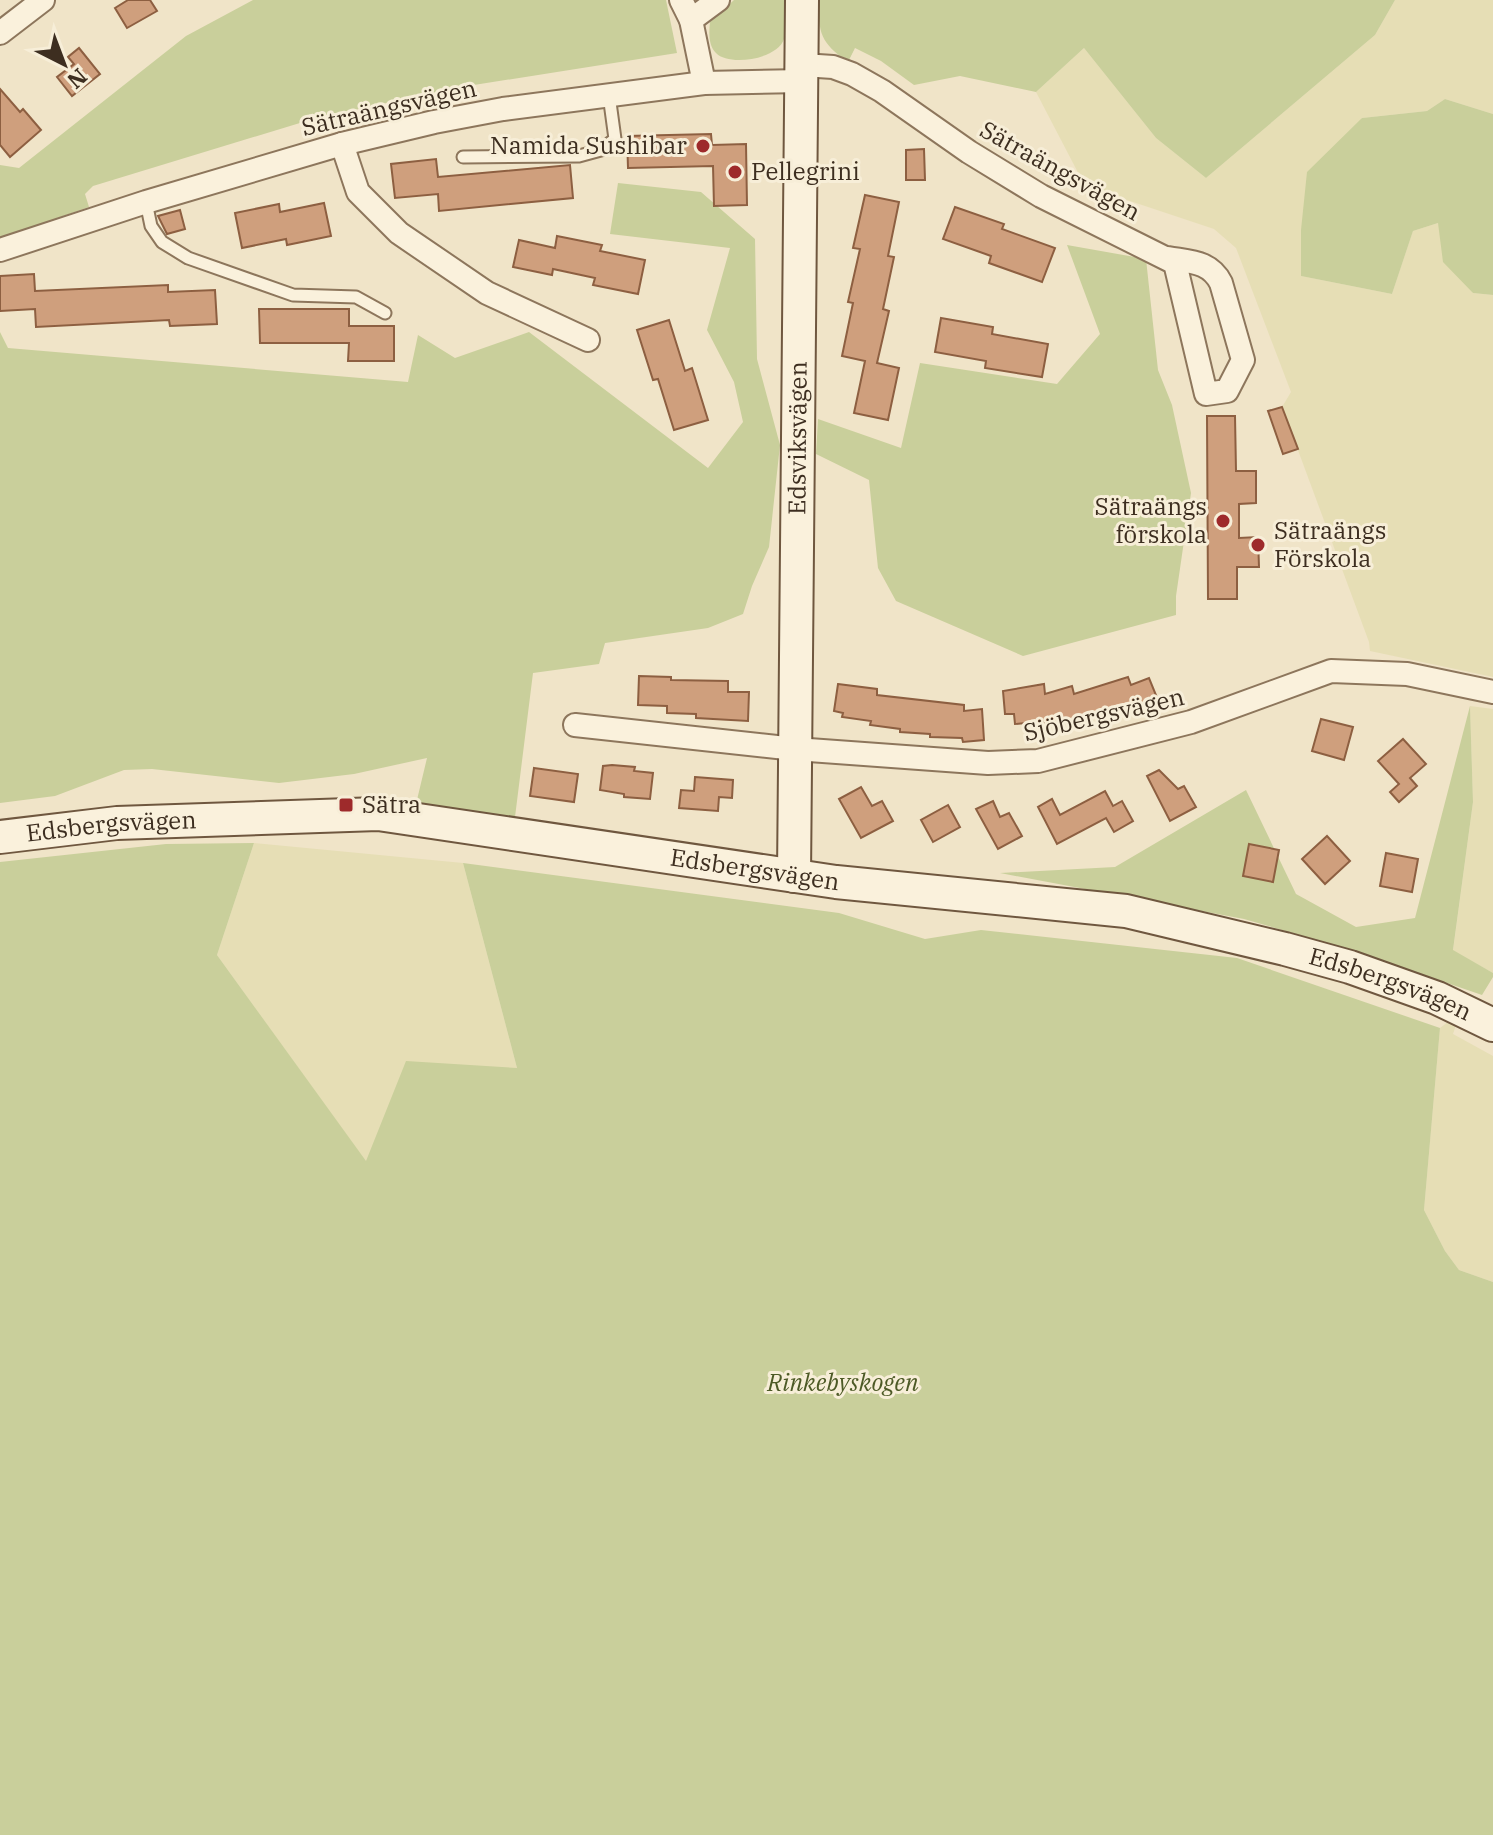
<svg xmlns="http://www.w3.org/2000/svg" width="1493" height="1835" font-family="'IBM Plex Serif',serif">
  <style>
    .farmland { fill: #e6deb5 }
    .green { fill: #c9cf9b }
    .building { fill: #cf9f7d; stroke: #8d5f41; stroke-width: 2 }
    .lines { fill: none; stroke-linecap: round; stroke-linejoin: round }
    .lane-casing { stroke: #8d765c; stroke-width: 15 }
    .street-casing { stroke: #8d765c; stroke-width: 26 }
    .secondary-casing { stroke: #6f573f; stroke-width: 36 }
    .lane { stroke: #faf1dc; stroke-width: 11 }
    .street { stroke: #faf1dc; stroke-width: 22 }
    .secondary { stroke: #faf1dc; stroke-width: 32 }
    .poi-dot { fill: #9e2a2b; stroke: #f7eed8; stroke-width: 3 }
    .labels { text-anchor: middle; stroke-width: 6; stroke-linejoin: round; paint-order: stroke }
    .street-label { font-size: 24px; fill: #3d2e20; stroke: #f7eed8 }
    .poi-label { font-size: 24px; fill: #3d2e20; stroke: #f7eed8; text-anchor: start }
    .park-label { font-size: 24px; font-style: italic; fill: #4d5a26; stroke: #f7eed8 }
  </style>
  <rect width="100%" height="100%" fill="#f0e4c8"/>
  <g class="farmland">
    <path d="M1395 0H1493V114L1445 99 1427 111 1362 118 1301 230V276L1392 294 1413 231 1438 223 1473 293 1493 295V677L1370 651 1369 642 1282 407 1291 392 1236 248 1214 229 1085 186 1036 92 1084 48 1156 138 1206 178 1375 35Z"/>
    <path d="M1470 706 1493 709V973L1453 951 1473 802Z"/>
    <path d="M254 843 463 863 517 1068 366 1162 217 955Z"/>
    <path d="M1448 1022 1456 1025 1453 1034 1493 1056V1282L1459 1270 1445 1251 1424 1210 1440 1028Z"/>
  </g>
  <g class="green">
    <path d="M253 0H666L677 53 455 88 313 119 93 186 85 194 89 207 0 238V165L19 168 186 36Z"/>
    <path d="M734 0H784C784 12 787 28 784 39 778 59 729 67 716 53 708 45 709 32 710 22Z"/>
    <path d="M818 0H1395L1375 35 1206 178 1156 138 1084 48 1036 92 960 76 914 85 881 61 855 48 848 62C820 42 819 34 818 0Z"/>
    <path d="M1445 99 1493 114V295L1473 293 1443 262 1438 223 1413 231 1392 294 1301 276V230L1307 172 1362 118 1427 111Z"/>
    <path d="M618 183 701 192 755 239 757 359 780 445 769 547 752 586 743 614 708 628 605 643 599 664 533 673 515 817 416 804 427 758 354 774 279 783 152 769 124 770 55 796 0 803V332L8 348 408 382 418 335 455 358 529 332 708 468 743 422 734 382 707 330 730 248 610 234Z"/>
    <path d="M1067 245 1146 259 1158 370 1172 405 1191 493 1176 596V615L1023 656 896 601 878 568 869 480 816 454 818 419 901 448 920 363 1057 384 1100 334Z"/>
    <path d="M1470 706 1473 802 1453 950 1493 973V977L1482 995 1348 949 1244 919 1000 873 1115 867 1246 790 1296 894 1356 927 1415 918Z"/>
    <path d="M254 843 217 955 366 1161 406 1061 517 1068 463 863 839 913 925 939 981 930 1237 958 1440 1028 1424 1210 1445 1251 1459 1270 1493 1282V1835H0V862L166 844Z"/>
  </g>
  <g class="building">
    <path d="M128 0H150L157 11 127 28 115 8Z"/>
    <path d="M79 48 100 74 72 96 57 77 74 64 68 57Z"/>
    <path d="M0 89 20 112 23 109 41 130 10 157 0 145Z"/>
    <path d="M711 134 712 145 746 144 747 205 714 206 713 166 628 168 627 136Z"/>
    <path d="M924 149 925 180H906V150Z"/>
    <path d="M436 159 438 177 570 165 573 198 439 211 438 194 395 198 391 164Z"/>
    <path d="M865 195 899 202 888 256 894 257 883 309 889 311 877 363 899 368 888 420 854 413 865 361 842 356 853 303 848 302 860 249 853 248Z"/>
    <path d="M324 203 331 236 287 245 286 239 242 248 235 213 279 204 280 212Z"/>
    <path d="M955 207 1004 224 1002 229 1055 248 1042 282 989 263 991 256 943 239Z"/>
    <path d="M180 210 185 229 167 234 158 216Z"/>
    <path d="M557 236 602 245 600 251 645 260 638 294 593 285 595 278 553 269 552 275 513 267 519 240 555 248Z"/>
    <path d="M34 274 35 291 168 285V292L215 290 217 324 170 326 169 320 36 327 35 309 0 311V276Z"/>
    <path d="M259 309H349V326H394V361H348L349 343H260Z"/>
    <path d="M941 318 993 327 992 334 1048 344 1042 377 985 368 986 361 935 352Z"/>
    <path d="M669 320 685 371 692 368 708 420 674 430 658 379 653 380 637 330Z"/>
    <path d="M1282 407 1298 449 1283 454 1268 411Z"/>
    <path d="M1207 416H1235L1236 471H1256V503L1239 504V538L1258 537 1259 567H1237V599H1208Z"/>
    <path d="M639 676 671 677V680L728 681V692H749L748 721 696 718V714L667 713V706L638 705Z"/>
    <path d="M1128 677 1131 685 1149 678 1160 705 1139 714 1137 709 1108 720 1106 714 1077 723 1076 719 1046 725 1045 721 1015 724 1014 714H1005L1003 691 1044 684 1045 694 1072 686 1074 694Z"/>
    <path d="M838 684 877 689V695L964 705V711L982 709 984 740 963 742 962 738 930 737V734L900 732V729L870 725 871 721 842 717 843 713 834 711Z"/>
    <path d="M1321 719 1353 727 1344 760 1312 751Z"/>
    <path d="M1403 739 1426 764 1410 778 1417 786 1399 802 1390 792 1399 784 1378 761Z"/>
    <path d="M612 765 635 767 634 771 653 773 650 799 624 797V794L600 790 603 766Z"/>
    <path d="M534 768 578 774 574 802 530 796Z"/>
    <path d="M1159 770 1178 789 1184 786 1196 807 1170 821 1147 776Z"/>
    <path d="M695 777 733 780 732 798 719 797 718 811 679 808 681 790 694 791Z"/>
    <path d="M861 787 872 806 882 801 893 821 861 838 839 799Z"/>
    <path d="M1105 791 1113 806 1122 801 1133 821 1114 832 1106 818 1057 844 1038 807 1052 799 1060 815Z"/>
    <path d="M993 801 1000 817 1009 813 1022 836 998 849 976 809Z"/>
    <path d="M948 805 960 827 933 842 921 820Z"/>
    <path d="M1327 836 1350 861 1325 884 1302 859Z"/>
    <path d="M1249 844 1279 850 1273 882 1243 876Z"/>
    <path d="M1386 853 1418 859 1412 892 1380 886Z"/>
  </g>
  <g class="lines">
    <g class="lane-casing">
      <g id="lane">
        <path d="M463 157 579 156 601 150 615 139 609 95"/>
        <path d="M146 202 151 226 162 242 188 258 293 295 356 297 385 313"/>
      </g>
    </g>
    <g class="street-casing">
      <g id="street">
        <path d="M681 0 691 20 704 83"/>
        <path d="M691 20 718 0"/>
        <path d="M0 33 43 0"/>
        <path d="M803 65 833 67 852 74 882 91 969 152 1041 196 1175 263 1206 394 1227 391 1243 360 1221 283C1210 261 1190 262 1168 258"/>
        <path d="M342 144 358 192 399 233 487 293 588 340"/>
        <path d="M0 250 146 202 342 144 434 122 503 109 704 83 803 81"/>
        <path d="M575 725 795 749 988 763 1038 761 1191 722 1331 671 1407 674 1493 692"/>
      </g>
    </g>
    <g class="secondary-casing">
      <g id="secondary">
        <path id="s1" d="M0 837 117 823 378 814 836 882 1126 911 1285 949 1350 967 1437 998 1493 1025"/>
        <path id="s2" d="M794 876 802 0"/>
      </g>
    </g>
    <use href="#lane" class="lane"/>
    <use href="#street" class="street"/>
    <use href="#secondary" class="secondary"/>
  </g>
  <g class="poi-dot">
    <circle cx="703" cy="146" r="8"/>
    <circle cx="735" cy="172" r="8"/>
    <circle cx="1223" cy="521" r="8"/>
    <circle cx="1258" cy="545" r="8"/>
    <rect x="338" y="797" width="16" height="16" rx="4"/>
  </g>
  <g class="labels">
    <g class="street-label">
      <text transform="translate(389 108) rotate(-13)" y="8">Sätraängsvägen</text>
      <text transform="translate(1060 171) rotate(29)" y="8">Sätraängsvägen</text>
      <text dy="8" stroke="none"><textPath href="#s2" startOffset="438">Edsviksvägen</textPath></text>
      <text transform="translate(1104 715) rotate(-13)" y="8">Sjöbergsvägen</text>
      <text dy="8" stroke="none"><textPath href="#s1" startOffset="112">Edsbergsvägen</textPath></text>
      <text dy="8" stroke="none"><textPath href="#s1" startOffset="760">Edsbergsvägen</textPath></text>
      <text dy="8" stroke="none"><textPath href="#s1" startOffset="1408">Edsbergsvägen</textPath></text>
    </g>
    <g class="poi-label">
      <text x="687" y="154" text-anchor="end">Namida Sushibar</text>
      <text x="751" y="180">Pellegrini</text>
      <text x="1207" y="515" text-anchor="end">Sätraängs<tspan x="1207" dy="28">förskola</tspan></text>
      <text x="1274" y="539">Sätraängs<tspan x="1274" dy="28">Förskola</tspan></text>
      <text x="362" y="813">Sätra</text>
    </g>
    <g class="park-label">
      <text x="843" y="1391">Rinkebyskogen</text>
    </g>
  </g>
  <g transform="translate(64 64) rotate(138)" stroke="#f7eed8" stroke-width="6" paint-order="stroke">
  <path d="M0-6L14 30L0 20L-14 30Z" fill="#3d2e20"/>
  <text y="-12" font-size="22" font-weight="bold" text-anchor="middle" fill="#3d2e20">N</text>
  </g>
</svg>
